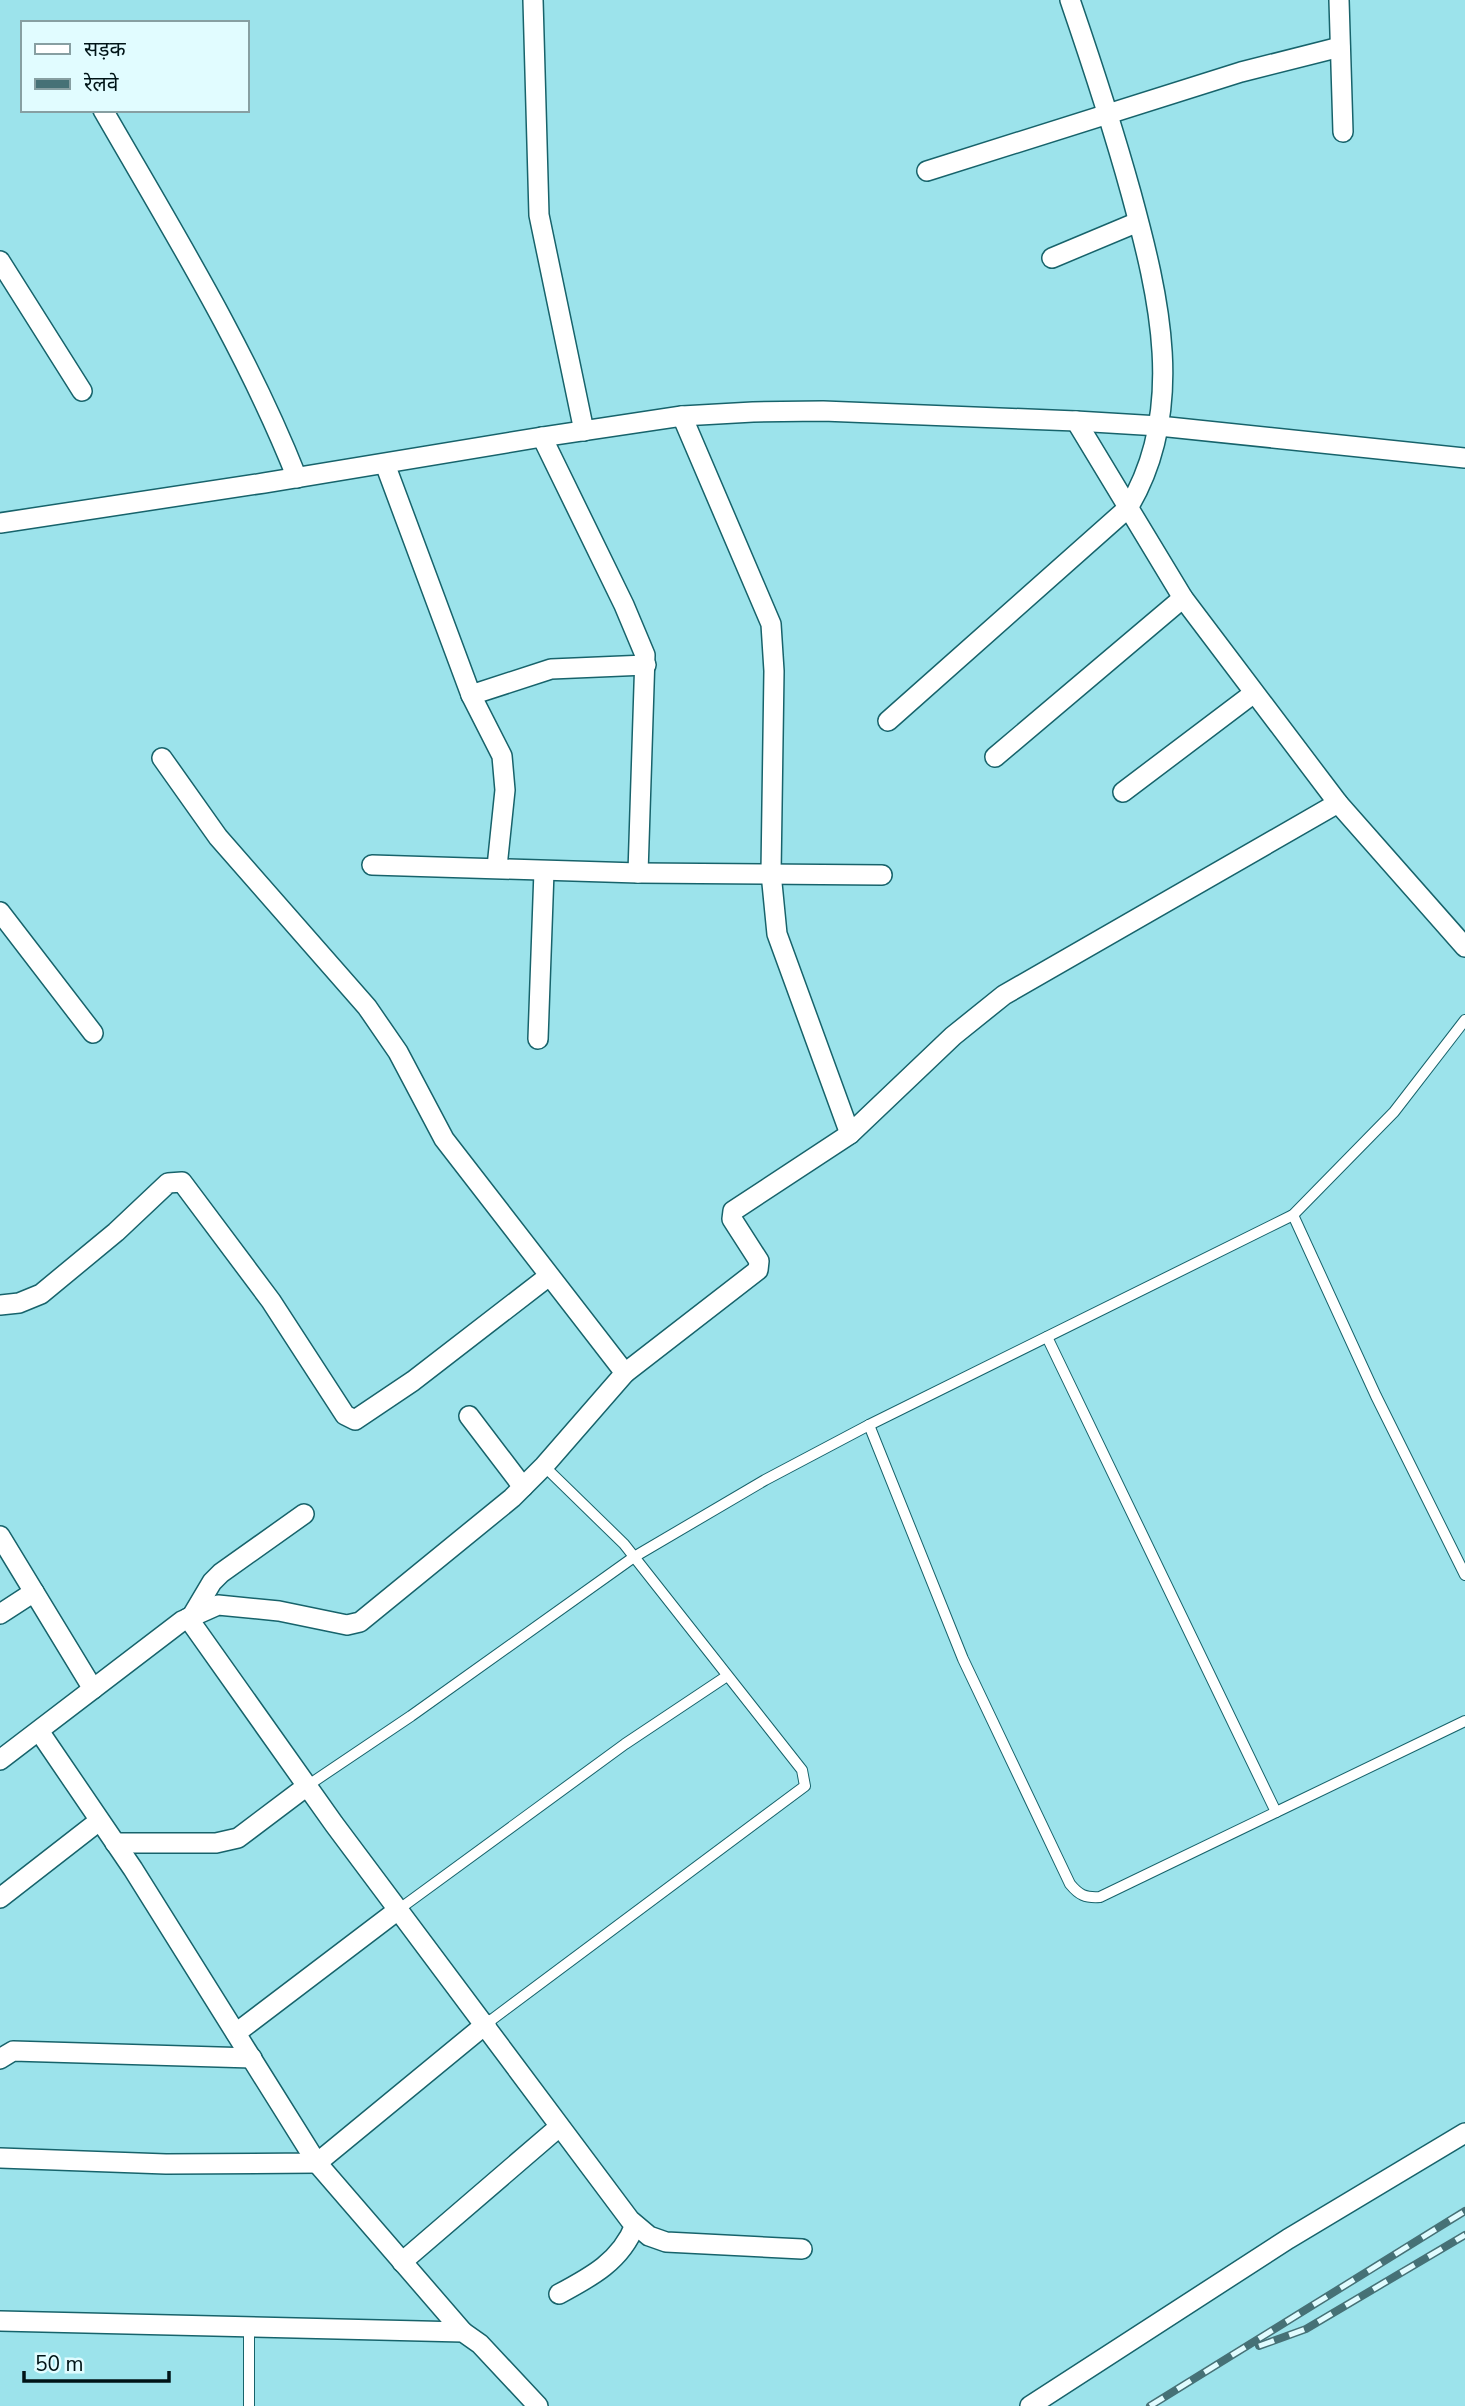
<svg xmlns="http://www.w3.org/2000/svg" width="1465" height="2406" font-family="'Nunito Sans','Noto Sans Devanagari',sans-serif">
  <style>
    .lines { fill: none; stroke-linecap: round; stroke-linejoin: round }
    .lane-casing { stroke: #17636b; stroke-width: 12 }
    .street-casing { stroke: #17636b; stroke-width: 22 }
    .lane { stroke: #fff; stroke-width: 10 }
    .street { stroke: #fff; stroke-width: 19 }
    .rail-casing { stroke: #467176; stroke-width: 8 }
    .rail { stroke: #e1fcff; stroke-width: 5; stroke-dasharray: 16; stroke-linecap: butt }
  </style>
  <rect width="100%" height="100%" fill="#9ce3eb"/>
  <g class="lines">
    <g class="lane-casing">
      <g id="lane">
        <path d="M1293 1215 1376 1396 1465 1575"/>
        <path d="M1047 1337 1276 1812"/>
        <path d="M869 1425 963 1659 1070 1884C1079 1895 1085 1898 1100 1897L1465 1721"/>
        <path d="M307 1786 411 1716 634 1557 765 1480 869 1425 1293 1215 1394 1112 1465 1020"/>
        <path d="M398 1910 625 1744 727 1676"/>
        <path d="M486 2024 805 1786 802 1770 624 1544 544 1466"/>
        <path d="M249 2406V2328"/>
      </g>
    </g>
    <g class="street-casing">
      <g id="street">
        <path d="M533 0 539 215 584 431"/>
        <path d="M1339 0 1343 132"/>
        <path d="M103 110C172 230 246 349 297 478"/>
        <path d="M927 171 1241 72 1340 47"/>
        <path d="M1052 258 1138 222"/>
        <path d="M0 261 82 391"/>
        <path d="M682 416 771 624 774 671 771 873 777 934 850 1134"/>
        <path d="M1076 421 1183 598 1338 803 1465 947"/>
        <path d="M542 437 624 605 645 655 638 873"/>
        <path d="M385 464 471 695 502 756 505 790 497 867"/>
        <path d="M0 523 264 483 542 437 682 416 753 412 823 411 1076 421 1159 426 1465 458"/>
        <path d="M471 695 551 669 646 665"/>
        <path d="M888 721 1128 508C1187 410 1159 296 1131 193 1113 128 1092 64 1070 0"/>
        <path d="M995 757 1183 598"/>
        <path d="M162 758 218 837 367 1007 398 1052 444 1139 625 1373"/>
        <path d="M1123 792 1254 693"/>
        <path d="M372 865 638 873 882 875"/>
        <path d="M0 912 93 1033"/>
        <path d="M538 1039 544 871"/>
        <path d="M0 1305 19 1303 41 1294 116 1232 168 1183 182 1182 271 1301 345 1415 355 1420 413 1381 549 1276"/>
        <path d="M469 1416 523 1487"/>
        <path d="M0 1536 93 1689"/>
        <path d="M0 1614 34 1592"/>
        <path d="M193 1614 212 1582 221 1573 304 1514"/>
        <path d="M188 1618 334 1824 630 2220 649 2236 666 2242 802 2249"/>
        <path d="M39 1731 133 1869 317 2163 463 2332"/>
        <path d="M0 1760 182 1621 218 1605 279 1611 347 1625 360 1622 512 1498 544 1466 625 1373 758 1270 759 1261 732 1219 733 1211 850 1134 953 1036 1004 995 1338 803"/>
        <path d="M115 1843H216L238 1838 307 1786"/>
        <path d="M0 1898 99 1821"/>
        <path d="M236 2033 398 1910"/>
        <path d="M0 2059 13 2051 252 2058"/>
        <path d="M0 2158 166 2164 317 2163 486 2024"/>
        <path d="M402 2262 559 2127"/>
        <path d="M559 2294C591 2277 621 2261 635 2225"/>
        <path d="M0 2321 463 2332 480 2344 538 2406"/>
        <path d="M1030 2406 1288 2239 1465 2133"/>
      </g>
    </g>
    <use href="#lane" class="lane"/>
    <use href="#street" class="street"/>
    <g class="rail-casing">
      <g id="rail">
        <path d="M1259 2346 1306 2329 1465 2235"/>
        <path d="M1150 2406 1465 2211"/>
      </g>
    </g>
    <use href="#rail" class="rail"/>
  </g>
  <rect x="21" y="21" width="228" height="91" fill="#e1fcff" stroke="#879fa2" stroke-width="2"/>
  <rect x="35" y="44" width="35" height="10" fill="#ffffff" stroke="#879fa2" stroke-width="2"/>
  <text x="84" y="56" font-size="21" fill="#001417">सड़क</text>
  <rect x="35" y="79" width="35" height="10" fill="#467176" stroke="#879fa2" stroke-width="2"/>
  <text x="84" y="91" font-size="21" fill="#001417">रेलवे</text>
  <path d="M24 2371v10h145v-10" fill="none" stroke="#001417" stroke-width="3.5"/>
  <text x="35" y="2371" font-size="21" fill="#001417" stroke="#e1fcff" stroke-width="5" paint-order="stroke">50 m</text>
</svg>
